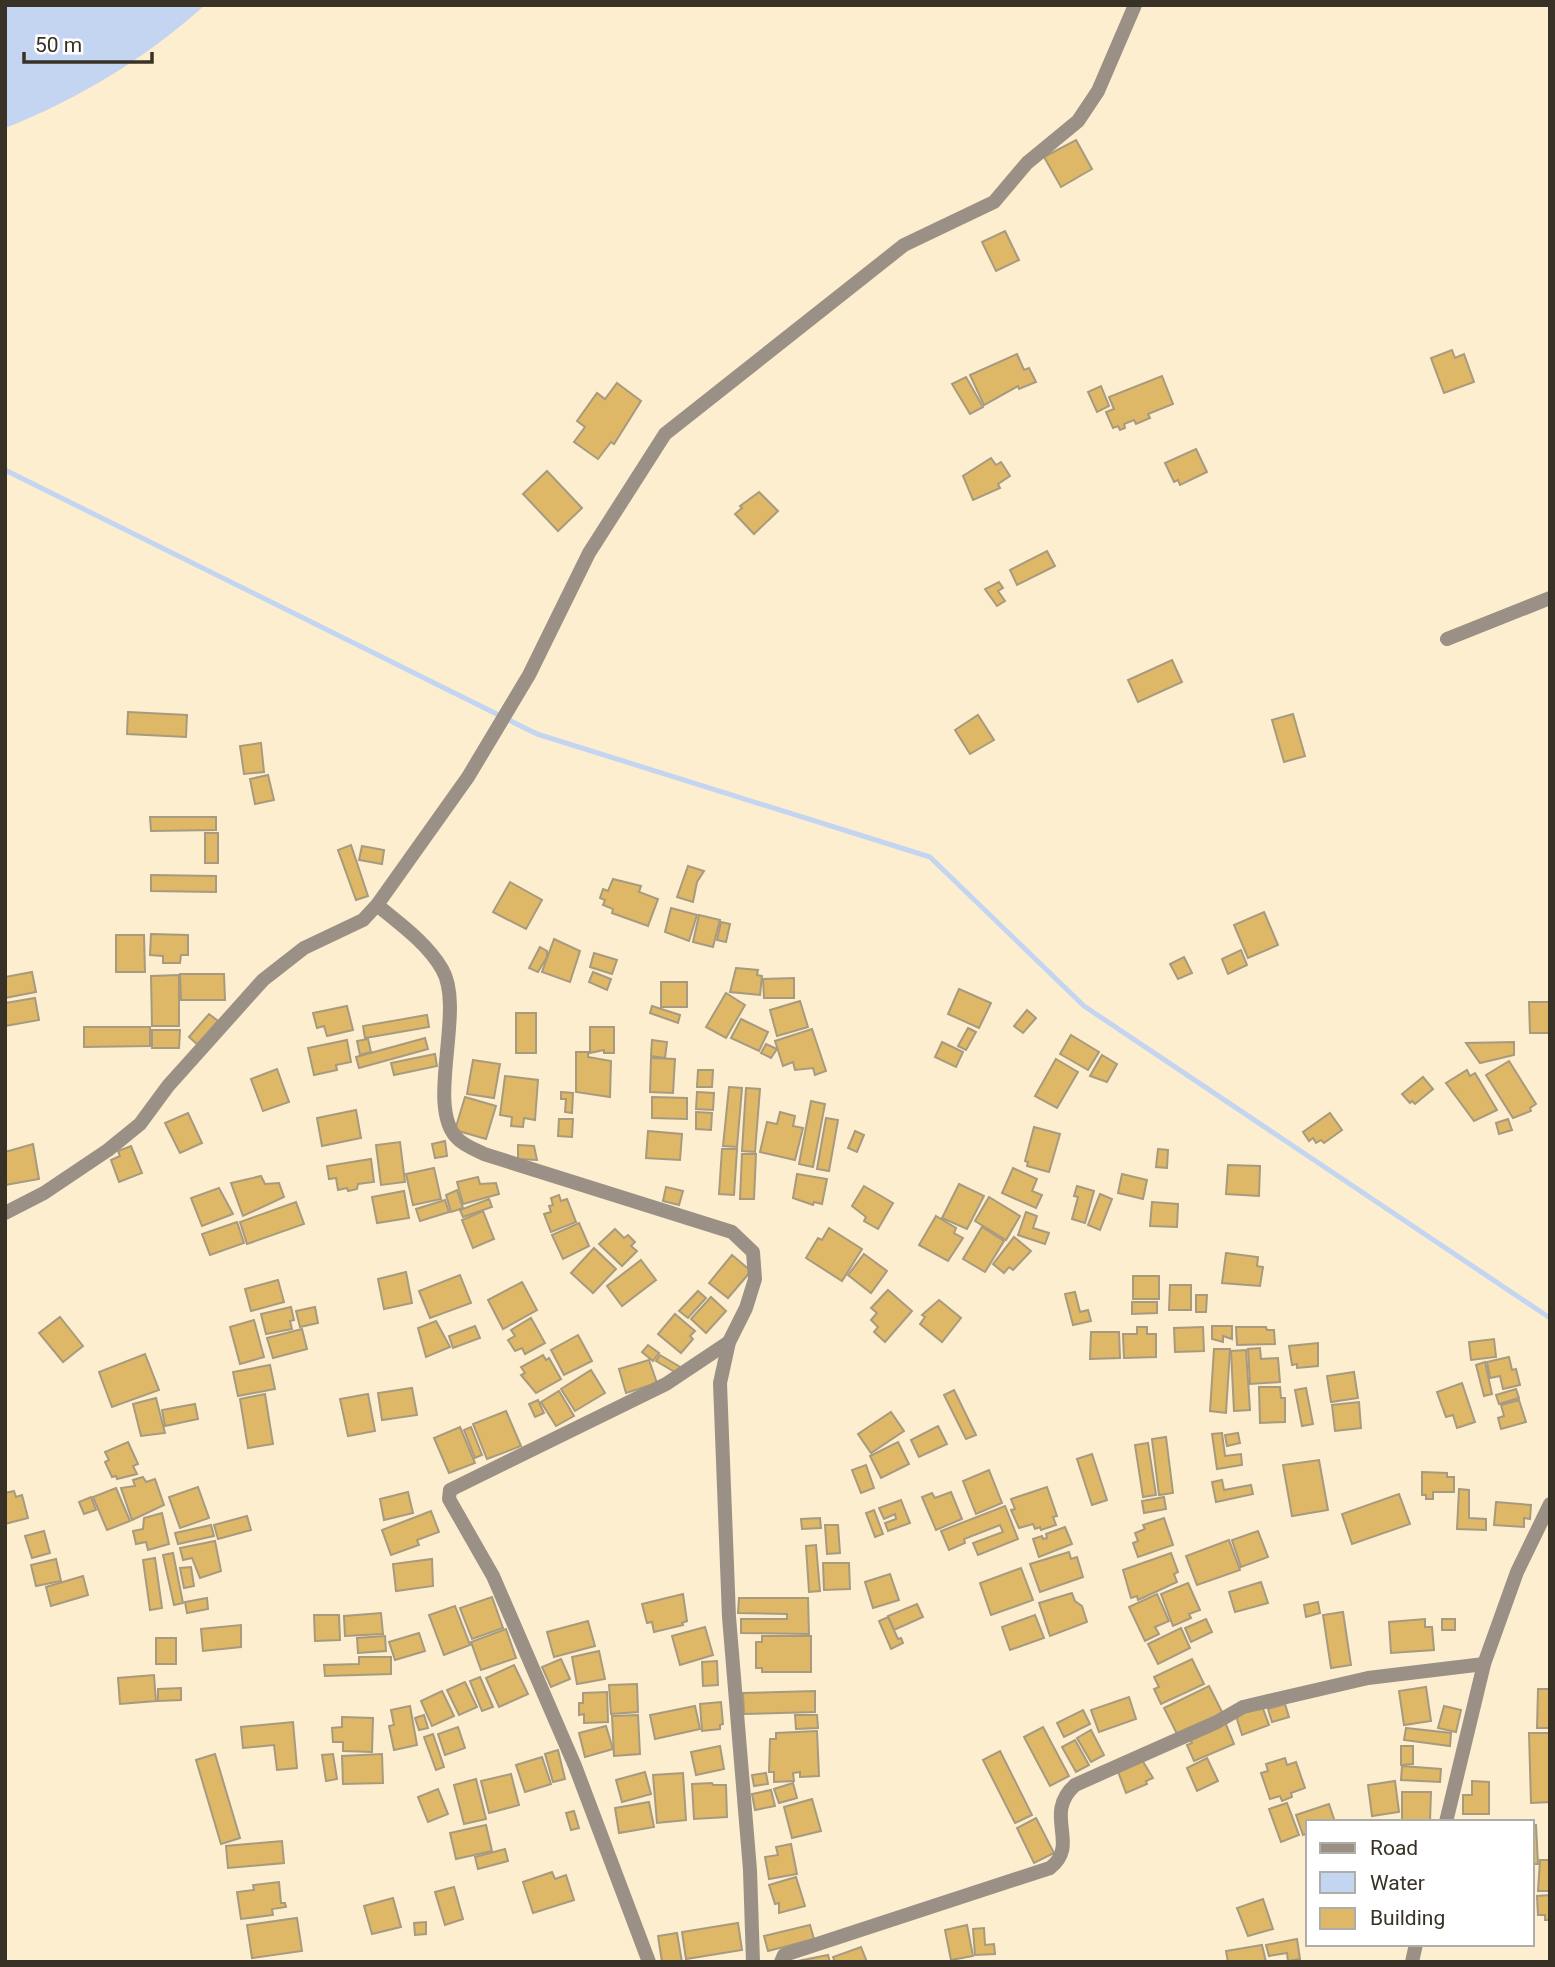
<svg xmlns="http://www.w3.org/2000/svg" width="1555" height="1967" font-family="Roboto,sans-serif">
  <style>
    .water { fill: #c4d5f2 }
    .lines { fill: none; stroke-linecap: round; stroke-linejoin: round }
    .stream { stroke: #c4d5f2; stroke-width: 5 }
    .building { fill: #deb866; stroke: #a89a7e; stroke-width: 2 }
    .minor { stroke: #9a9086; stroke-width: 14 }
  </style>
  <rect width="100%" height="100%" fill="#fceecf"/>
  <path class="water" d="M5 5H205C146 58 79 99 5 128Z"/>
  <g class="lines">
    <path class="stream" d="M5 470 537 734 930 857 1084 1006 1550 1318"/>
  </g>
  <g class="building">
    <path d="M1076 140 1092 169 1061 187 1044 157Z"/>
    <path d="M1005 231 1019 260 996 271 982 242Z"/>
    <path d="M1452 350 1455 358 1464 354 1474 382 1444 393 1431 358Z"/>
    <path d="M1017 354 1024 370 1029 368 1036 382 1019 389 1018 386 984 405 970 375Z"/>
    <path d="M1162 376 1173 404 1148 414 1150 418 1136 424 1134 420 1124 424 1125 428 1120 430 1118 426 1113 428 1106 412 1114 409 1109 397Z"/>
    <path d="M966 377 983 407 970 414 952 384Z"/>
    <path d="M617 383 641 401 614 444 611 442 598 459 574 442 585 427 577 421 597 393 605 399Z"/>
    <path d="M1101 386 1109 406 1097 412 1088 392Z"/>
    <path d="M1196 449 1207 472 1180 485 1178 480 1174 482 1165 463Z"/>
    <path d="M991 458 996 465 1001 462 1010 476 998 484 1000 488 973 500 963 476Z"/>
    <path d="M547 471 582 508 558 531 523 494Z"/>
    <path d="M759 492 778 511 754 534 735 514 742 508 740 506Z"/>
    <path d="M1047 551 1055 566 1017 585 1010 570Z"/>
    <path d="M999 582 1003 588 998 591 1005 601 997 606 985 589Z"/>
    <path d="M1172 660 1182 682 1138 702 1128 680Z"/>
    <path d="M128 712 187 715 186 737 127 734Z"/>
    <path d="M1293 714 1305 756 1284 762 1272 720Z"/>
    <path d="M978 715 994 740 970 754 955 730Z"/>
    <path d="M261 743 264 772 244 774 240 746Z"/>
    <path d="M268 775 274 800 255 804 250 779Z"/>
    <path d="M150 817H216V830L151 831Z"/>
    <rect x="205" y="833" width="13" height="30"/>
    <path d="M351 845 368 896 356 900 338 850Z"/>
    <path d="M362 846 384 850 382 864 359 860Z"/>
    <path d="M688 866 704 871 697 882 693 902 677 897Z"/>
    <path d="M151 875 216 876V892L151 891Z"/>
    <path d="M613 879 641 886 639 892 658 899 648 926 612 913 613 909 603 905 605 900 600 898 603 889 608 891Z"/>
    <path d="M510 882 542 900 526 929 493 912Z"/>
    <path d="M671 908 697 915 689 941 665 932Z"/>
    <path d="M1264 912 1278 945 1248 958 1234 925Z"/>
    <path d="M699 915 720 920 713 947 693 942Z"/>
    <path d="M721 922 730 924 726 942 717 940Z"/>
    <path d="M151 934 188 935V955H181L180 963H163V956L150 955Z"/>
    <path d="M116 935H144L145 972H116Z"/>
    <path d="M554 939 580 951 570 982 542 972Z"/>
    <path d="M540 947 547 951V957L538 972 529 968Z"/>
    <path d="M1241 950 1247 965 1228 974 1222 959Z"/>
    <path d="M594 953 617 960 612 974 590 967Z"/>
    <path d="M1184 957 1192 973 1178 979 1170 964Z"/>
    <path d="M736 968 758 970 757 975 762 976 760 995 730 992Z"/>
    <path d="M32 972 36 992 5 998V977Z"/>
    <path d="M593 972 611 979 607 990 589 982Z"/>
    <path d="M180 974H224L225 1000H181Z"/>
    <path d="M179 975V1026H152L151 976Z"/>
    <path d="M794 978V998H764L763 979Z"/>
    <rect x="661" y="982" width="26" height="25"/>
    <path d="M959 989 991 1003 979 1028 948 1014Z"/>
    <path d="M726 993 745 1005 726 1038 706 1027Z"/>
    <path d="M35 998 39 1020 5 1026V1003Z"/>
    <path d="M800 1001 808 1027 777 1036 770 1010Z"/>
    <path d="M1529 1002H1550V1033H1530Z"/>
    <path d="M347 1006 353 1030 327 1036 324 1026 317 1028 313 1013Z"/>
    <path d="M652 1006 680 1015 678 1023 650 1013Z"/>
    <path d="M1027 1010 1036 1018 1023 1033 1014 1026Z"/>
    <rect x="516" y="1013" width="20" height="40"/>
    <path d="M209 1014 218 1021 198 1045 189 1037Z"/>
    <path d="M427 1015 429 1027 365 1038 363 1026Z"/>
    <path d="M741 1019 768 1032 759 1051 731 1038Z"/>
    <path d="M84 1027H150V1046L84 1047Z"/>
    <path d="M590 1027H614V1053H604V1050L590 1053Z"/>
    <path d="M968 1028 976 1032 966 1050 958 1046Z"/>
    <path d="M812 1029 826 1071 815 1075 813 1068 795 1070 793 1062 783 1066 775 1041Z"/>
    <path d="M152 1030H180L179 1048H152Z"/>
    <path d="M1071 1035 1099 1052 1088 1070 1060 1054Z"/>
    <path d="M425 1038 428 1049 359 1068 356 1057Z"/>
    <path d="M368 1039 371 1052 360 1055 357 1041Z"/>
    <path d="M347 1040 351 1062 336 1065 337 1070 314 1075 308 1048Z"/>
    <path d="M652 1040 667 1042 665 1058 651 1056Z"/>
    <path d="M942 1042 963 1052 956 1067 935 1057Z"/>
    <path d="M1514 1042V1055L1480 1063 1466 1043Z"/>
    <path d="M766 1044 777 1049 771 1058 761 1053Z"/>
    <path d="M576 1052H588V1057L611 1061 610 1097 576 1092Z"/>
    <path d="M435 1054 437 1066 394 1075 391 1063Z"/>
    <path d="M1102 1055 1117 1064 1107 1082 1090 1076Z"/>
    <path d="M651 1058 675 1059 673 1093 650 1092Z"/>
    <path d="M1056 1059 1078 1072 1057 1108 1035 1096Z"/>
    <path d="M473 1060 500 1064 494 1098 467 1094Z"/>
    <path d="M1509 1061 1536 1104 1530 1108 1531 1111 1513 1118 1486 1075Z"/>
    <path d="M277 1069 289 1102 263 1111 251 1079Z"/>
    <path d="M698 1070H713L712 1087H697Z"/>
    <path d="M1467 1070 1470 1076 1475 1073 1497 1110 1474 1121 1446 1083Z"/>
    <path d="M505 1076 538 1080 535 1120 524 1118 523 1127 511 1126 512 1117 500 1115Z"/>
    <path d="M1423 1077 1433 1089 1415 1104 1412 1101 1410 1103 1402 1094Z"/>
    <path d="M729 1087 742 1088 737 1147 723 1146Z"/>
    <path d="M746 1088 760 1089 755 1152 742 1151Z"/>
    <path d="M561 1092 573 1093 572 1113 565 1112 566 1099H561Z"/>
    <path d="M697 1092 714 1093 713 1110 696 1109Z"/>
    <path d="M465 1097 496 1106 486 1139 455 1130Z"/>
    <path d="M652 1097 687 1098V1119L652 1118Z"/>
    <path d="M811 1101 825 1104 813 1167 799 1164Z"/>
    <path d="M356 1110 361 1138 322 1146 317 1118Z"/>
    <path d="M696 1112 712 1113 711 1130 696 1129Z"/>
    <path d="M780 1112 795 1116 793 1126 803 1128 795 1160 760 1152 767 1122 777 1124Z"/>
    <path d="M188 1113 202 1143 180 1153 165 1123Z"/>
    <path d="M1330 1113 1342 1130 1324 1143 1321 1140 1316 1143 1313 1138 1309 1141 1303 1132Z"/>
    <path d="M826 1118 838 1120 829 1171 817 1169Z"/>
    <path d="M559 1119H573L572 1137 558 1136Z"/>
    <path d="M1508 1119 1512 1130 1499 1134 1496 1123Z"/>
    <path d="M1034 1127 1060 1134 1049 1172 1027 1166 1028 1162 1025 1161Z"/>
    <path d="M648 1131 682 1134 680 1160 646 1158Z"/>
    <path d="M855 1131 864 1135 857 1152 848 1148Z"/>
    <path d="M445 1141 447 1156 435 1158 432 1144Z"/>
    <path d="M400 1142 405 1182 381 1185 376 1145Z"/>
    <path d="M33 1144 39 1179 5 1185V1152Z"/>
    <path d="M518 1145 534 1146 537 1160 518 1159Z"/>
    <path d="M131 1146 142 1173 119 1182 111 1160 120 1156 118 1151Z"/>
    <path d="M722 1149H737L734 1195 719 1194Z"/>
    <path d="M1158 1149 1168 1150 1167 1168 1156 1167Z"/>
    <path d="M742 1154H756L754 1199H740Z"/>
    <path d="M371 1159 374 1182 358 1184 357 1189 348 1191 347 1188 338 1190 336 1178 329 1179 327 1166Z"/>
    <path d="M1228 1165 1260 1166 1259 1196 1226 1194Z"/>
    <path d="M434 1168 441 1199 413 1205 406 1174Z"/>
    <path d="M1013 1168 1037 1179 1032 1191 1042 1195 1036 1208 1002 1193Z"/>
    <path d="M797 1174 827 1179 822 1204 814 1202 813 1205 793 1198Z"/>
    <path d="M1122 1174 1147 1180 1143 1199 1118 1193Z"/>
    <path d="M261 1176 265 1184 279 1183 284 1197 243 1216 231 1183Z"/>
    <path d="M478 1177 480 1184 496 1183 499 1194 463 1204 457 1182Z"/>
    <path d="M959 1184 984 1196 967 1229 942 1218Z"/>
    <path d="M864 1186 893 1203 878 1229 864 1221 866 1217 852 1206Z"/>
    <path d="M1077 1186 1094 1191 1085 1223 1072 1219 1078 1197 1074 1196Z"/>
    <path d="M666 1187 683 1191 679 1205 663 1201Z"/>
    <path d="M219 1188 233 1214 202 1226 191 1198Z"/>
    <path d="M457 1190 463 1208 451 1212 446 1195Z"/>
    <path d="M404 1191 409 1218 377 1223 372 1197Z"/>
    <path d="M1100 1194 1112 1199 1100 1230 1088 1225Z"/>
    <path d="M559 1195 561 1201 567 1199 576 1222 551 1232 544 1214 551 1212 549 1206 553 1205 551 1198Z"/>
    <path d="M989 1197 1020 1216 1006 1240 975 1221Z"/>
    <path d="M489 1199 492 1207 463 1217 460 1210Z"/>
    <path d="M445 1200 449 1212 420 1221 416 1209Z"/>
    <path d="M296 1202 304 1224 247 1244 240 1222Z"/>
    <path d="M1152 1202 1178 1204 1177 1227 1150 1226Z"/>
    <path d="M483 1211 494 1239 473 1248 462 1220Z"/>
    <path d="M1026 1212 1037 1216 1033 1228 1049 1233 1045 1244 1018 1235Z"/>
    <path d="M936 1216 956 1228 954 1233 963 1238 948 1261 919 1245Z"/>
    <path d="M237 1222 244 1243 210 1255 202 1234Z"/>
    <path d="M579 1223 589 1246 563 1259 552 1235Z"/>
    <path d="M982 1227 1004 1241 985 1272 963 1259Z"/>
    <path d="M829 1228 862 1249 842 1281 806 1258 818 1238 822 1240Z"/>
    <path d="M615 1229 624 1238 628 1235 635 1242 631 1246 637 1251 622 1266 599 1244Z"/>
    <path d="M1014 1237 1031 1251 1013 1270 1009 1267 1004 1273 993 1264Z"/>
    <path d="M594 1248 616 1269 593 1293 571 1273Z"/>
    <path d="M1226 1253 1258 1257 1257 1266 1263 1267 1260 1286 1222 1283Z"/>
    <path d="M864 1254 887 1271 871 1293 848 1275Z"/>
    <path d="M732 1255 751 1271 728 1298 709 1283Z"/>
    <path d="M641 1260 656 1280 622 1306 607 1286Z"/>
    <path d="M406 1272 412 1303 384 1309 378 1279Z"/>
    <path d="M460 1275 471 1303 430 1318 419 1291Z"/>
    <rect x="1133" y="1276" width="26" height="23"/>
    <path d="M278 1280 284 1302 251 1311 245 1289Z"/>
    <path d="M522 1282 537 1310 503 1329 488 1300Z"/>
    <path d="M1170 1285H1191V1310H1169Z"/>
    <path d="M888 1290 912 1311 885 1342 874 1332 878 1327 871 1320 877 1313 871 1308Z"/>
    <path d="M698 1291 706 1298 688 1318 679 1311Z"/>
    <path d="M1075 1292 1080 1312 1088 1310 1091 1321 1073 1325 1065 1294Z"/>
    <path d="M1196 1295H1207L1206 1312H1196Z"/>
    <path d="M711 1297 726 1311 706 1333 691 1319Z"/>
    <path d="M939 1300 961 1318 942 1342 920 1324 925 1317 922 1315Z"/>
    <path d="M1132 1302H1157V1313L1132 1314Z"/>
    <path d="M291 1307 294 1320 290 1321 292 1329 266 1334 261 1314Z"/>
    <path d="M315 1307 318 1323 300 1327 296 1311Z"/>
    <path d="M675 1314 695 1331 690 1336 693 1339 681 1353 658 1334Z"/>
    <path d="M60 1317 83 1346 63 1362 39 1333Z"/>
    <path d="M531 1318 545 1343 525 1354 522 1348 515 1351 508 1340 515 1336 511 1330Z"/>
    <path d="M254 1320 264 1357 240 1364 230 1327Z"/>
    <path d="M436 1321 450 1347 426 1357 418 1328Z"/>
    <path d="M475 1326 480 1338 453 1348 449 1336Z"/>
    <path d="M1212 1326H1232V1339L1223 1336V1342L1212 1339Z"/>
    <path d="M1137 1327H1147V1334H1156V1357L1124 1358 1123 1334H1137Z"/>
    <path d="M1203 1327 1204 1351 1175 1352 1174 1328Z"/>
    <path d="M1236 1327H1266L1267 1330H1274L1275 1344 1237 1345Z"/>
    <path d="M302 1329 307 1349 273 1358 267 1338Z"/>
    <path d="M1091 1332H1119L1120 1358 1090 1359Z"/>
    <path d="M578 1335 592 1361 564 1375 551 1350Z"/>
    <path d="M1494 1339 1496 1357 1471 1360 1469 1342Z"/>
    <path d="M1318 1343V1366L1297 1368V1364L1292 1365 1289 1346Z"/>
    <path d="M648 1345 659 1353 653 1361 642 1352Z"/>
    <path d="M1260 1348 1261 1359 1278 1358 1280 1382 1250 1384 1248 1349Z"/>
    <path d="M1214 1349H1230L1226 1413 1210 1411Z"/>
    <path d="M1246 1350 1250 1410 1234 1411 1231 1351Z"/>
    <path d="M145 1354 159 1390 112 1407 99 1372Z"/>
    <path d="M543 1355 546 1360 549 1358 561 1379 536 1393 521 1375 525 1373 521 1367Z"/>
    <path d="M660 1355 682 1368 678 1374 656 1361Z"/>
    <path d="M1509 1357 1512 1370 1516 1369 1520 1385 1503 1389 1500 1376 1490 1378 1487 1362Z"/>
    <path d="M649 1360 657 1383 626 1393 619 1369Z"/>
    <path d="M1485 1362 1492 1394 1484 1396 1476 1365Z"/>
    <path d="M270 1365 275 1389 238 1396 233 1372Z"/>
    <path d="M591 1370 605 1393 575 1411 561 1389Z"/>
    <path d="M1354 1372 1358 1398 1331 1402 1327 1376Z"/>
    <path d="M1462 1383 1475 1422 1457 1428 1453 1415 1446 1417 1437 1392Z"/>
    <path d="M1259 1387H1280L1281 1398H1285V1422L1260 1423Z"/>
    <path d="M412 1388 417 1415 382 1420 378 1393Z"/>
    <path d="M1306 1388 1313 1424 1302 1426 1295 1390Z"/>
    <path d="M1516 1389 1519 1398 1499 1404 1496 1395Z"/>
    <path d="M954 1390 976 1435 966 1439 944 1395Z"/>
    <path d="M559 1391 574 1416 556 1426 541 1402Z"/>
    <path d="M265 1394 273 1444 248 1448 240 1399Z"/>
    <path d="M368 1394 375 1431 348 1436 340 1399Z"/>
    <path d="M156 1398 165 1433 141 1436 133 1404Z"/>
    <path d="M538 1400 544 1413 535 1417 529 1404Z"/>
    <path d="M1519 1400 1526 1422 1501 1429 1498 1418 1504 1416 1501 1405Z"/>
    <path d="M1359 1402 1361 1428 1335 1431 1332 1405Z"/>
    <path d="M195 1404 198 1419 165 1426 162 1410Z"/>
    <path d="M506 1411 521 1446 487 1459 473 1424Z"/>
    <path d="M891 1412 904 1431 871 1453 858 1434Z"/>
    <path d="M938 1426 947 1444 919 1457 911 1440Z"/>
    <path d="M460 1427 475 1463 449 1473 434 1438Z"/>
    <path d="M471 1427 482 1455 475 1458 464 1430Z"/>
    <path d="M1222 1433 1225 1456 1241 1454 1242 1465 1217 1469 1212 1434Z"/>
    <path d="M1238 1433 1240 1443 1227 1446 1225 1435Z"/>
    <path d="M1166 1437 1173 1493 1159 1495 1152 1439Z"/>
    <path d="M128 1442 138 1464 133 1466 137 1474 117 1479 116 1476 112 1477 105 1462 109 1460 105 1452Z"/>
    <path d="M898 1442 909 1464 881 1478 870 1456Z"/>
    <path d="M1148 1443 1156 1495 1143 1497 1135 1445Z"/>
    <path d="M1092 1454 1107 1500 1092 1505 1077 1459Z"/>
    <path d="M1319 1460 1328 1510 1292 1516 1283 1465Z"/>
    <path d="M866 1465 874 1488 861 1493 852 1470Z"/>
    <path d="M989 1470 1002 1503 976 1514 963 1481Z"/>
    <path d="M1422 1472 1447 1473V1477H1454V1492H1433V1499H1426V1495H1422Z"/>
    <path d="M143 1477 146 1482 155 1479 164 1505 132 1520 121 1488 135 1486 133 1480Z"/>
    <path d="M1222 1480 1224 1490 1251 1485 1253 1494 1216 1502 1212 1482Z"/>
    <path d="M198 1487 209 1518 180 1528 169 1497Z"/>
    <path d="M1047 1487 1057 1516 1053 1517 1056 1525 1041 1530 1040 1527 1035 1529 1033 1524 1019 1528 1011 1510 1015 1509 1011 1499Z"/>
    <path d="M116 1488 130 1521 107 1530 93 1497Z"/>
    <path d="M1459 1489 1469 1490V1518L1486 1519V1530L1457 1529Z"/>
    <path d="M14 1491 16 1497 22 1495 28 1518 5 1524V1493Z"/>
    <path d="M408 1492 413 1513 384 1520 380 1499Z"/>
    <path d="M951 1492 962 1519 936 1530 922 1497 932 1493 935 1498Z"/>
    <path d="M1399 1494 1410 1524 1352 1544 1342 1514Z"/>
    <path d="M91 1497 96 1510 84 1514 79 1502Z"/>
    <path d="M1164 1497 1166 1509 1144 1513 1142 1501Z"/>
    <path d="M901 1500 910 1523 888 1531 885 1523 896 1519 895 1514 884 1519 879 1508Z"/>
    <path d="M1496 1502 1531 1505 1530 1519 1524 1518V1527L1494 1525Z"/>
    <path d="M1005 1506 1018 1539 978 1555 973 1543 1003 1532 1000 1525 964 1539 965 1543 949 1550 941 1531Z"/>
    <path d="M874 1510 883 1534 875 1537 866 1513Z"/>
    <path d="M431 1511 439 1532 417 1540 419 1545 391 1555 382 1530Z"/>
    <path d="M162 1513 169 1544 148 1550 146 1542 136 1544 133 1531 143 1529 144 1518Z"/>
    <path d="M247 1516 251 1530 218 1539 214 1525Z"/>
    <path d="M820 1518 821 1528 802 1529 801 1519Z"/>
    <path d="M1164 1518 1173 1545 1138 1557 1133 1543 1138 1541 1135 1533 1145 1529 1143 1525Z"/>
    <path d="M211 1525 214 1536 178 1544 175 1533Z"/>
    <path d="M825 1525H838L840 1553 827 1554Z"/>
    <path d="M1065 1527 1072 1544 1039 1557 1033 1539 1042 1536 1043 1539 1047 1538 1046 1534Z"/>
    <path d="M44 1531 50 1553 32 1558 25 1536Z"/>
    <path d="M1258 1531 1268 1557 1241 1567 1232 1540Z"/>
    <path d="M1229 1540 1240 1570 1197 1585 1186 1556Z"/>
    <path d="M215 1541 221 1571 200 1578 192 1558 183 1560 180 1548Z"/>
    <path d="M816 1545 820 1591 809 1592 806 1546Z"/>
    <path d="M1069 1552 1071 1559 1077 1557 1083 1577 1040 1592 1030 1564Z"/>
    <path d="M173 1553 183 1603 174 1605 163 1555Z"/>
    <path d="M1171 1553 1178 1572 1174 1574 1177 1582 1138 1600 1137 1596 1131 1598 1123 1570Z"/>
    <path d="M155 1558 162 1608 150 1610 143 1560Z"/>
    <path d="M56 1559 61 1581 36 1586 31 1565Z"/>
    <path d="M432 1559 433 1586 396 1591 393 1564Z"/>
    <path d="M823 1563H849L850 1589 824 1590Z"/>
    <path d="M191 1567 194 1586 184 1588 180 1568Z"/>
    <path d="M1021 1568 1033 1600 991 1615 980 1583Z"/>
    <path d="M890 1574 899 1600 873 1608 865 1582Z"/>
    <path d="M83 1576 88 1595 51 1606 46 1587Z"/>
    <path d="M1261 1582 1268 1603 1235 1612 1229 1592Z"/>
    <path d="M1188 1583 1200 1610 1189 1614 1191 1618 1173 1626 1161 1594Z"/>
    <path d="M1072 1593 1075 1601 1082 1606 1087 1622 1050 1636 1039 1603Z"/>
    <path d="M683 1594 687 1621 682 1623 683 1625 654 1632 652 1622 647 1623 642 1604Z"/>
    <path d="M1157 1594 1169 1621 1155 1627 1159 1634 1145 1641 1129 1607Z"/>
    <path d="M492 1597 503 1628 472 1639 460 1608Z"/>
    <path d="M207 1598 208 1609 187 1613 185 1602Z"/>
    <path d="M739 1598H808L809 1634 741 1633V1619H787V1614L738 1613Z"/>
    <path d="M1318 1602 1320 1613 1306 1617 1304 1605Z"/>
    <path d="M917 1604 923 1617 894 1630 888 1616Z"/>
    <path d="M455 1606 470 1645 444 1655 429 1615Z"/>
    <path d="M1343 1612 1351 1665 1331 1668 1323 1615Z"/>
    <path d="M381 1613 383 1634 345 1636 344 1616Z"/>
    <path d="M314 1615H339L340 1640 315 1641Z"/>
    <path d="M1035 1615 1044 1638 1010 1650 1002 1627Z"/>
    <path d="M888 1617 898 1639 901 1638 903 1643 891 1649 879 1621Z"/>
    <path d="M1206 1619 1212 1632 1191 1642 1185 1628Z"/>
    <path d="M1425 1619V1627H1432L1434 1650 1391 1653 1389 1622Z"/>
    <rect x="1442" y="1619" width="13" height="11"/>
    <path d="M588 1621 595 1646 554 1657 547 1632Z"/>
    <path d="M241 1625V1647L203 1651 201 1629Z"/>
    <path d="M705 1627 713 1655 680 1665 672 1636Z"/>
    <path d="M1181 1628 1190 1648 1158 1664 1148 1644Z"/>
    <path d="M506 1629 516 1658 481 1670 471 1642Z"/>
    <path d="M419 1633 425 1651 395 1660 389 1642Z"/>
    <path d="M385 1636 386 1651 358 1653 357 1638Z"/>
    <path d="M762 1636H811V1672H762V1668H756V1642H762Z"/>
    <rect x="156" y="1638" width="20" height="26"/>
    <path d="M599 1651 605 1679 577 1684 572 1657Z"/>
    <path d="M359 1657H391V1674L325 1676 324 1665 359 1664Z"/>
    <path d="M561 1659 570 1679 551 1687 542 1667Z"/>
    <path d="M1192 1659 1204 1684 1161 1704 1154 1689 1159 1687 1154 1677Z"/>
    <path d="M717 1661 718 1685 703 1686 702 1662Z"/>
    <path d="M514 1665 528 1694 499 1707 486 1678Z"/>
    <path d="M154 1675 156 1701 120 1704 118 1678Z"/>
    <path d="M480 1677 493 1707 482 1711 470 1681Z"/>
    <path d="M465 1682 477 1707 459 1715 447 1690Z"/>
    <path d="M637 1684 638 1712 611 1714 609 1685Z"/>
    <path d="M1209 1686 1223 1714 1178 1736 1164 1708Z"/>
    <path d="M1426 1687 1431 1721 1404 1725 1399 1691Z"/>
    <path d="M181 1688V1700L158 1701V1689Z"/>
    <path d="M1538 1689H1550V1728H1537Z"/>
    <path d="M442 1691 454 1716 432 1726 421 1701Z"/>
    <path d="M815 1691V1712L744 1714 743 1693Z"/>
    <path d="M607 1692 608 1722 584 1723V1714L579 1715V1703H583V1693Z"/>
    <path d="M1129 1697 1136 1719 1099 1732 1091 1710Z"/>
    <path d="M721 1702 723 1724 720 1725V1729L702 1731 700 1704Z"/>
    <path d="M1285 1704 1289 1717 1272 1722 1268 1709Z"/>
    <path d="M410 1706 417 1745 394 1750 389 1726 394 1725 391 1710Z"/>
    <path d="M695 1706 700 1729 655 1739 650 1715Z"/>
    <path d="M1262 1706 1269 1725 1242 1735 1236 1716Z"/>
    <path d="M1444 1706 1461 1710 1456 1732 1438 1728Z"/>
    <path d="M1083 1710 1090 1724 1064 1737 1057 1723Z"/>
    <path d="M424 1715 428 1728 419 1730 415 1718Z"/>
    <path d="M638 1715 640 1754 614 1756 612 1716Z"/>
    <path d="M795 1715H817L818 1728 796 1729Z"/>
    <path d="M342 1717 373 1718 372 1752 343 1751V1742H333L332 1728 342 1727Z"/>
    <path d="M293 1722 297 1768 277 1770 274 1745 243 1748 241 1727Z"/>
    <path d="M1225 1722 1234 1744 1194 1761 1187 1745 1192 1743 1189 1737Z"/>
    <path d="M606 1726 613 1749 585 1757 579 1733Z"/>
    <path d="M458 1727 465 1748 445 1755 438 1734Z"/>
    <path d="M1043 1727 1069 1776 1050 1786 1024 1737Z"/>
    <path d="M1406 1728 1451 1733 1450 1746 1404 1740Z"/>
    <path d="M1091 1730 1104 1755 1091 1762 1077 1738Z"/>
    <path d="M817 1731 819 1776 800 1777V1772L793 1773 794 1781 774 1782V1772H769L770 1739H776V1733Z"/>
    <path d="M1529 1733H1550V1802L1531 1803Z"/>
    <path d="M433 1734 444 1767 436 1770 424 1737Z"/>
    <path d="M1075 1740 1089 1765 1076 1772 1062 1747Z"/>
    <path d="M720 1746 724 1769 696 1775 691 1752Z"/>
    <path d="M1401 1746H1413V1764L1401 1765Z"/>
    <path d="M558 1750 565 1779 553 1782 545 1754Z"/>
    <path d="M1000 1751 1032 1815 1015 1823 983 1760Z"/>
    <path d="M215 1754 240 1838 221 1844 196 1760Z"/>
    <path d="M333 1754 337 1779 326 1781 322 1755Z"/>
    <path d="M382 1754 383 1783 343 1784 342 1756Z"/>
    <path d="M542 1757 551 1784 525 1792 516 1765Z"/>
    <path d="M1207 1758 1218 1781 1197 1791 1187 1768Z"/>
    <path d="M1285 1758 1287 1765 1296 1762 1305 1788 1291 1793 1292 1797 1282 1801 1280 1796 1270 1799 1261 1773 1268 1771 1266 1764Z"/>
    <path d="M1142 1760 1153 1778 1146 1781 1147 1784 1126 1793 1117 1769Z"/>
    <path d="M1402 1766 1441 1769 1440 1782 1401 1780Z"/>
    <path d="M645 1772 651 1794 622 1802 616 1780Z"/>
    <path d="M683 1773 686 1820 657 1823 653 1775Z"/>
    <path d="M766 1773 768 1784 754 1786 752 1775Z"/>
    <path d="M511 1774 519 1805 489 1813 481 1781Z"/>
    <path d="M476 1779 486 1819 464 1824 454 1785Z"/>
    <path d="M1395 1781 1399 1812 1372 1816 1368 1785Z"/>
    <path d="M1472 1781 1489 1782V1814H1463V1795H1472Z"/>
    <path d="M712 1783 713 1785H726L727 1817 694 1819 692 1784Z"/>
    <path d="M793 1783 797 1798 779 1803 774 1789Z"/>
    <path d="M438 1789 448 1814 428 1822 418 1797Z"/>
    <path d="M771 1790 775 1806 755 1810 752 1794Z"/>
    <path d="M1402 1792H1431L1430 1822H1402Z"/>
    <path d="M812 1799 821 1831 792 1838 784 1807Z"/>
    <path d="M649 1802 654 1827 619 1833 615 1808Z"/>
    <path d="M1287 1803 1299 1835 1281 1842 1269 1809Z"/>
    <path d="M1329 1804 1335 1822H1308V1833L1303 1835 1296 1815Z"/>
    <path d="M574 1811 579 1828 571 1830 566 1813Z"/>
    <path d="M1036 1818 1054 1853 1034 1863 1017 1828Z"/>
    <path d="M486 1825 492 1851 456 1859 450 1833Z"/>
    <path d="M1532 1825H1536L1538 1864H1532Z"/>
    <path d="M282 1841 284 1863 228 1868 226 1846Z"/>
    <path d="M791 1844 797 1874 769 1879 765 1857 778 1855 776 1847Z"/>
    <path d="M505 1849 508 1861 478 1869 475 1857Z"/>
    <path d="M1540 1860H1550V1891H1538Z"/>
    <path d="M552 1872 555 1879 566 1875 574 1900 533 1913 523 1882Z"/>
    <path d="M796 1877 805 1906 779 1913V1903L775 1904 769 1885Z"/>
    <path d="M279 1882 281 1903H285L286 1907 272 1909 273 1915 241 1919 237 1892 254 1890 253 1885Z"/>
    <path d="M454 1887 463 1919 445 1925 435 1892Z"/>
    <path d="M1550 1895V1920H1545V1915H1538L1537 1896Z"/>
    <path d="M393 1898 401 1927 372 1934 364 1906Z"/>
    <path d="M1263 1899 1273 1929 1248 1936 1237 1908Z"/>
    <path d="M297 1918 302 1951 252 1958 247 1925Z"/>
    <path d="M426 1922V1934L415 1935 414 1923Z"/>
    <path d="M738 1923 742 1950 686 1959 682 1932Z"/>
    <path d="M810 1925 814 1939 768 1951 764 1936Z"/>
    <path d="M967 1925 973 1956 951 1960 945 1930Z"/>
    <path d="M984 1928 985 1945 994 1944 995 1954 975 1955 973 1929Z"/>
    <path d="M677 1933 682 1962H662L658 1936Z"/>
    <path d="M1297 1939 1300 1959 1288 1961 1287 1953 1269 1956 1266 1945Z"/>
    <path d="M1262 1945 1266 1962H1228L1226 1951Z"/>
    <path d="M861 1947 867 1962H835L833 1957Z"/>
    <path d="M828 1955 830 1962H793Z"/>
  </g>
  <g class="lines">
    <g class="minor">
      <path d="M1447 639 1550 598"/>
      <path d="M377 905C400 924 427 943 442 969 466 1009 425 1105 457 1138 463 1145 476 1150 484 1154L732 1232 753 1252 755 1279 746 1308 729 1342 720 1383 729 1617 750 1870 753 1962"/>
      <path d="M5 1213 44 1193 108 1150 140 1124 168 1086 263 980 304 948 363 920 377 905 468 777 529 675 589 553 665 434 904 245 994 202 1027 163 1078 121 1098 91 1135 5"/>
      <path d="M1446 1822 1484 1664 1517 1572 1550 1504"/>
      <path d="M649 1962 575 1766 493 1576 449 1499 450 1490 666 1384 729 1342"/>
      <path d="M781 1962 784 1955 1050 1868C1081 1844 1042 1815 1075 1785L1217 1722 1243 1707 1368 1678 1484 1664"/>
      <path d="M1412 1962 1416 1944"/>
    </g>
  </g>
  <rect width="1555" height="1967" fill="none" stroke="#383226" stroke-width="14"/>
  <rect x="1306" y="1820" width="228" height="126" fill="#ffffff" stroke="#afada8" stroke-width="2"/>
  <rect x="1320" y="1843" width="35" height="10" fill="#9a9086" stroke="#afada8" stroke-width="2"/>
  <text x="1370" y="1855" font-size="21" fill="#383226">Road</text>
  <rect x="1320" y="1872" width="35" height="21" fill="#c4d5f2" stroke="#afada8" stroke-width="2"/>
  <text x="1370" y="1890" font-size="21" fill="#383226">Water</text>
  <rect x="1320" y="1908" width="35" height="21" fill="#deb866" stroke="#afada8" stroke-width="2"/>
  <text x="1370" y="1925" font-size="21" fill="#383226">Building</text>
  <path d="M24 52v10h128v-10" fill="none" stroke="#383226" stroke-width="3.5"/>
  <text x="35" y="52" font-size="21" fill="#383226" stroke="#ffffff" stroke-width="5" paint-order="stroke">50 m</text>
</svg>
